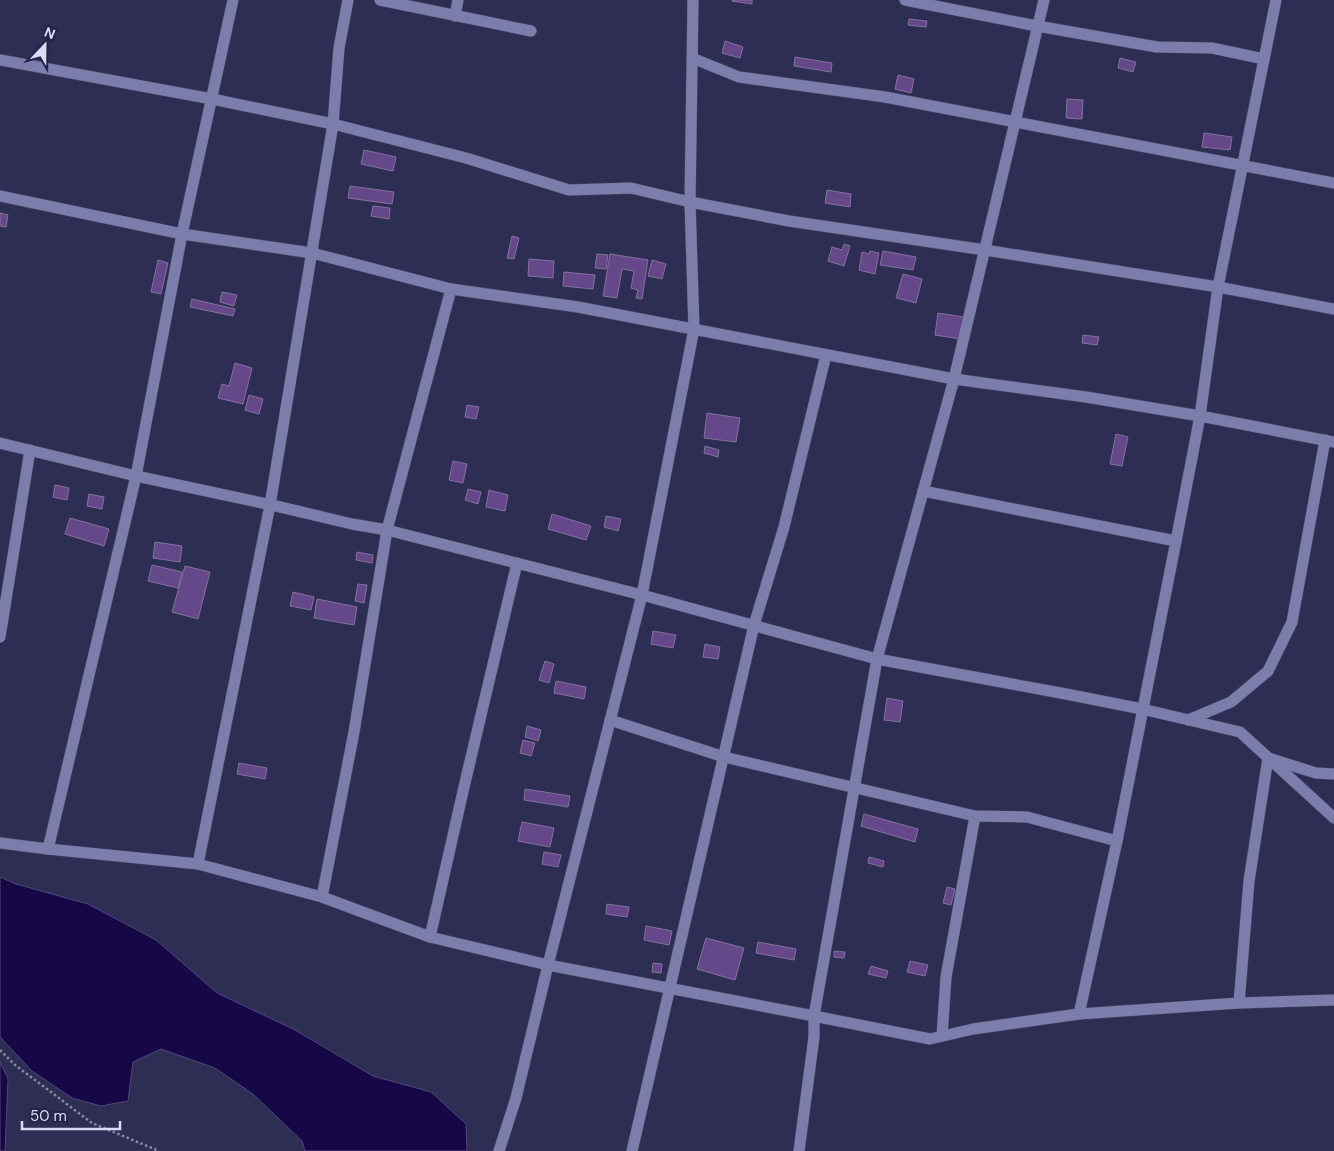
<svg xmlns="http://www.w3.org/2000/svg" width="1334" height="1151" font-family="'DM Sans',sans-serif">
  <style>
    .water { fill: #160847; stroke: #51477b }
    .building { fill: #65488a; stroke: #83729d }
    .lines { fill: none; stroke-linecap: round; stroke-linejoin: round }
    .minor-casing { stroke: #4a4869; stroke-width: 12 }
    .path { stroke: #8888a7; stroke-width: 2.5; stroke-dasharray: 2.5 2.5; stroke-linecap: butt }
    .minor { stroke: #7c7daa; stroke-width: 11 }
  </style>
  <rect width="100%" height="100%" fill="#2e2d53"/>
  <g class="water">
    <path d="M0 877 16 884 88 904 156 940 217 993 295 1030 373 1076 431 1092 466 1124 467 1151H305L302 1141 253 1094 215 1068 161 1049 133 1062 128 1101 101 1106 72 1098 32 1071 0 1037Z"/>
    <path d="M0 1062 8 1079 5 1151H0Z"/>
  </g>
  <g class="building">
    <path d="M732 0H752V4L732 1Z"/>
    <path d="M909 19 927 21 926 27 908 25Z"/>
    <path d="M725 41 743 47 740 58 722 53Z"/>
    <path d="M795 57 832 63 831 72 794 66Z"/>
    <path d="M1120 58 1136 62 1133 72 1118 68Z"/>
    <path d="M898 75 914 79 911 93 895 89Z"/>
    <path d="M1067 99 1083 100 1082 119 1066 118Z"/>
    <path d="M1204 133 1232 137 1230 150 1202 147Z"/>
    <path d="M364 150 396 157 393 171 361 164Z"/>
    <path d="M350 186 394 192 392 204 348 198Z"/>
    <path d="M827 190 851 194 850 207 825 203Z"/>
    <path d="M373 206 390 208 389 219 371 216Z"/>
    <path d="M0 213 8 215 6 227 0 226Z"/>
    <path d="M512 236 519 238 514 259 507 258Z"/>
    <path d="M844 244 850 246 844 266 828 261 832 247 842 250Z"/>
    <path d="M870 251 879 253 875 274 859 270 862 252 869 254Z"/>
    <path d="M883 251 916 257 913 270 880 265Z"/>
    <path d="M597 254 608 255 606 269 595 268Z"/>
    <path d="M610 254 648 260 642 299 636 298 638 290 631 288 634 271 622 269 617 298 603 296Z"/>
    <path d="M529 259 554 261 553 278 528 276Z"/>
    <path d="M158 260 168 263 161 294 151 292Z"/>
    <path d="M652 260 666 264 662 279 648 276Z"/>
    <path d="M564 272 595 275 593 289 563 286Z"/>
    <path d="M903 274 922 279 916 303 896 298Z"/>
    <path d="M222 292 237 295 234 306 220 302Z"/>
    <path d="M192 299 235 309 233 316 190 307Z"/>
    <path d="M938 313 964 317 960 339 935 335Z"/>
    <path d="M1083 335 1099 337 1097 345 1082 343Z"/>
    <path d="M235 363 252 368 243 404 218 398 222 384 229 386Z"/>
    <path d="M249 395 263 399 259 414 245 410Z"/>
    <path d="M467 405 479 407 476 419 465 417Z"/>
    <path d="M707 413 740 418 736 442 704 438Z"/>
    <path d="M1116 434 1128 437 1122 466 1110 464Z"/>
    <path d="M705 446 719 450 718 457 704 453Z"/>
    <path d="M453 461 467 464 463 483 449 480Z"/>
    <path d="M55 485 69 488 67 500 53 497Z"/>
    <path d="M468 489 481 492 478 504 465 500Z"/>
    <path d="M489 490 508 495 505 511 486 507Z"/>
    <path d="M89 494 104 497 102 509 87 506Z"/>
    <path d="M552 514 591 526 586 540 548 529Z"/>
    <path d="M606 516 621 519 618 531 604 527Z"/>
    <path d="M70 518 109 529 104 546 65 534Z"/>
    <path d="M155 542 182 546 180 562 153 558Z"/>
    <path d="M357 552 373 555 372 563 356 560Z"/>
    <path d="M152 565 182 572 178 588 148 581Z"/>
    <path d="M185 566 210 572 198 619 172 612Z"/>
    <path d="M358 584 367 585 364 603 355 601Z"/>
    <path d="M293 592 314 597 311 610 290 606Z"/>
    <path d="M317 599 357 607 354 625 314 618Z"/>
    <path d="M653 631 676 635 673 648 651 644Z"/>
    <path d="M705 644 720 647 718 659 703 657Z"/>
    <path d="M545 661 554 664 549 683 539 680Z"/>
    <path d="M556 681 586 687 584 699 554 693Z"/>
    <path d="M887 698 903 701 900 722 884 720Z"/>
    <path d="M527 726 541 730 538 741 525 737Z"/>
    <path d="M523 740 535 743 531 756 520 753Z"/>
    <path d="M239 763 267 768 265 779 237 774Z"/>
    <path d="M525 789 570 796 568 807 524 800Z"/>
    <path d="M864 814 918 829 915 842 861 826Z"/>
    <path d="M522 822 554 828 550 847 518 841Z"/>
    <path d="M544 852 561 855 558 867 542 864Z"/>
    <path d="M869 857 884 861 883 867 868 863Z"/>
    <path d="M947 887 955 889 951 905 943 903Z"/>
    <path d="M607 904 629 907 627 917 606 914Z"/>
    <path d="M646 926 672 931 669 945 644 940Z"/>
    <path d="M706 938 744 948 735 980 697 969Z"/>
    <path d="M758 942 796 949 794 960 756 953Z"/>
    <path d="M834 951 845 952 844 958 834 957Z"/>
    <path d="M910 961 928 965 925 976 907 972Z"/>
    <path d="M653 963 662 964 661 973 652 972Z"/>
    <path d="M871 966 888 971 886 978 868 974Z"/>
  </g>
  <g class="lines">
    <g class="minor-casing">
      <g id="minor">
        <path d="M380 0 531 31"/>
        <path d="M905 0 1037 26 1157 47 1212 48 1264 59"/>
        <path d="M455 16 458 0"/>
        <path d="M692 58 739 77 885 97 1334 183"/>
        <path d="M0 60 212 99 333 124 466 158 569 190 631 188 690 202 789 221 985 250 1218 287 1334 309"/>
        <path d="M0 196 182 234 312 253 451 289 578 307 954 379 1086 397 1200 416 1334 442"/>
        <path d="M0 443 136 476 276 506 352 524 387 530 642 595 877 659 1066 694 1142 709 1240 732 1334 818"/>
        <path d="M923 491 1176 541"/>
        <path d="M0 637 30 450"/>
        <path d="M610 720 724 757 975 816 1027 817 1117 841"/>
        <path d="M1188 720 1231 702 1268 671 1292 622 1325 440"/>
        <path d="M0 843 48 849 198 864 322 897 430 937 548 965 814 1016 930 1039 973 1029 1079 1014 1239 1003 1334 1000"/>
        <path d="M48 849 136 476 182 234 233 0"/>
        <path d="M198 864 270 505 333 124 339 48 348 0"/>
        <path d="M322 897 354 732 387 530 451 289"/>
        <path d="M430 937 464 787 517 563"/>
        <path d="M1239 1003 1249 881 1268 758 1316 773 1334 774"/>
        <path d="M1079 1014 1117 841 1176 541 1200 416 1218 287 1276 0"/>
        <path d="M942 1036 946 977 975 816"/>
        <path d="M499 1151 516 1098 548 965 642 595 694 329 690 202 693 0"/>
        <path d="M632 1151 754 625 784 527 826 355"/>
        <path d="M799 1151 814 1037V1016L877 659 954 379 1044 0"/>
      </g>
    </g>
    <path class="path" d="M0 1050 15 1065 92 1123 159 1151"/>
    <use href="#minor" class="minor"/>
  </g>
  <g transform="translate(45 45) rotate(22)" stroke="#242348" stroke-width="4" paint-order="stroke">
  <path d="M0-4L9 19L0 12L-9 19Z" fill="#dadbf4"/>
  <text y="-8" font-size="14" font-weight="bold" text-anchor="middle" fill="#dadbf4">N</text>
  </g>
  <path d="M22 1121v8h98v-8" fill="none" stroke="#dadbf4" stroke-width="2.5"/>
  <text x="30" y="1121" font-size="15" fill="#dadbf4" stroke="#242348" stroke-width="4" paint-order="stroke">50 m</text>
</svg>
